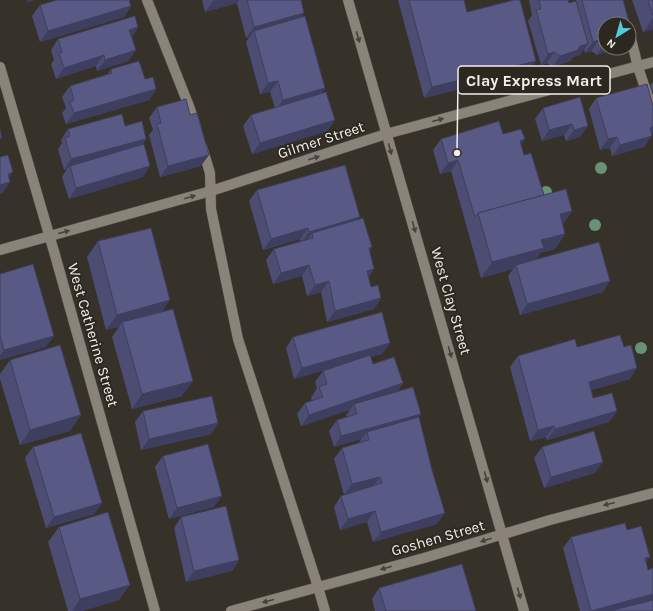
<svg xmlns="http://www.w3.org/2000/svg" width="653" height="611" font-family="Karla,sans-serif">
  <style>
    .lines { fill: none; stroke-linecap: round; stroke-linejoin: round }
    .lane-casing { stroke: #555149; stroke-width: 11 }
    .street-casing { stroke: #555149; stroke-width: 11 }
    .secondary-casing { stroke: #555149; stroke-width: 11 }
    .lane { stroke: #89837a; stroke-width: 10 }
    .street { stroke: #89837a; stroke-width: 10 }
    .secondary { stroke: #89837a; stroke-width: 10 }
    .tree { fill: #679276 }
    .wall { fill: #4d4d73 }
    .shaded-wall { fill: #3e3e5e }
    .building { fill: #595986; stroke: #3e3e5e }
    .oneway { fill: #48433a }
    .labels { text-anchor: middle; stroke-width: 3.5; stroke-linejoin: round; paint-order: stroke }
    .street-label { font-size: 15px; fill: #f3efea; stroke: #2c271f }
    .leader { fill: none; stroke: #f3efea; stroke-width: 1.5 }
    .callout-dot { fill: #f3efea; stroke: #2c271f; stroke-width: 1.5 }
    .callout { fill: #2c271f; stroke: #f3efea; stroke-width: 1.5 }
    .callout-label { font-size: 16px; text-anchor: middle; font-weight: bold; fill: #f3efea }
  </style>
  <rect width="100%" height="100%" fill="#363129"/>
  <g class="lines">
    <g class="lane-casing">
      <g id="lane">
        <path d="M147 0 189 106 196 127"/>
        <path d="M629 31 638 67 653 112"/>
        <path d="M202 147 210 173 211 209 238 339 318 587 325 611"/>
      </g>
    </g>
    <g class="street-casing">
      <g id="street">
        <path d="M0 67 55 255 155 611"/>
        <path d="M0 250 211 191 386 134 653 62"/>
        <path d="M231 611 424 558 550 520 653 493"/>
      </g>
    </g>
    <g class="secondary-casing">
      <path id="secondary" d="M348 0 524 611"/>
    </g>
    <use href="#lane" class="lane"/>
    <use href="#street" class="street"/>
    <use href="#secondary" class="secondary"/>
  </g>
  <g class="tree">
    <circle cx="601" cy="168" r="6"/>
    <circle cx="546" cy="192" r="6"/>
    <circle cx="595" cy="225" r="6"/>
    <circle cx="641" cy="348" r="6"/>
  </g>
  <g class="wall">
    <path d="M202 0H301V17L325 88 321 93 335 120 327 131 252 154 243 126 251 115 275 108 270 92 260 94 246 42 249 38H246L237 3 205 12Z"/>
    <path d="M398 0H464L467 12 528 72 424 98Z"/>
    <path d="M529 0H568L569 3 577 4 576 0H623L629 24 615 49 597 55 591 51 585 53 584 49 580 55 573 57 570 61 552 67 547 63 541 65 528 21 532 15Z"/>
    <path d="M632 0H653V29L643 32Z"/>
    <path d="M40 5 131 6 124 17 40 42 32 16Z"/>
    <path d="M138 27 132 37 136 50 128 61 97 71 96 66 56 79 51 64 54 60 51 50 58 39Z"/>
    <path d="M111 69 145 79 156 89 149 100 66 124 62 113 66 108 62 97 70 86 108 74Z"/>
    <path d="M653 82V94L650 85Z"/>
    <path d="M580 97V137L566 141 564 135 542 141 535 119 543 108Z"/>
    <path d="M596 98 652 135 644 147 612 156 610 148 600 150 589 109Z"/>
    <path d="M157 107 201 166 160 177 149 135 153 130 149 118Z"/>
    <path d="M125 126 146 139 142 145 143 177 69 199 62 177 67 169 64 170 58 149 62 143 61 140 68 129Z"/>
    <path d="M503 134 521 145 524 155 544 195 572 211 563 224 565 234 555 249 540 253 536 260 603 292 520 315 508 276 513 269 481 278 451 171 440 174 433 150 441 139Z"/>
    <path d="M257 190 358 220 372 247 369 250 368 277 371 287 381 298 374 309 327 322 321 292 307 296 302 276 273 284 266 260 274 249 301 241 300 239 263 250 249 201Z"/>
    <path d="M98 241 163 311 182 396 132 409 112 337 119 327 106 330 87 257Z"/>
    <path d="M0 274 46 347 0 360Z"/>
    <path d="M293 337 382 354 370 357 373 364 403 383 397 392 421 414 418 418 437 524 373 542 367 522 340 530 334 507 341 496 344 495 334 459 342 448 359 443 361 439 334 447 329 431 337 420 347 417 346 415 350 410 301 426 297 414 305 403 312 401 311 398 317 388 315 382 323 371 331 368 294 379 286 348Z"/>
    <path d="M577 347 630 379 591 390 593 398 617 411 609 422 547 440 546 437 530 441 510 367 518 356Z"/>
    <path d="M10 360 70 431 20 445 0 379V374Z"/>
    <path d="M143 411 218 423 211 434 141 450 135 422Z"/>
    <path d="M33 447 94 514 46 528 25 458Z"/>
    <path d="M542 447 595 473 544 488 534 458Z"/>
    <path d="M163 456 214 507 169 519 155 467Z"/>
    <path d="M181 517 239 560 232 571 186 582 174 528Z"/>
    <path d="M59 527 119 600 82 611H68L48 542Z"/>
    <path d="M627 530 650 557 646 562 648 570 653 611H580L563 548 571 537Z"/>
    <path d="M379 588 476 611H375L372 599Z"/>
  </g>
  <g class="shaded-wall">
    <path d="M28 0H35L26 3Z"/>
    <path d="M217 0H239L237 3 205 12 213 1Z"/>
    <path d="M131 6 124 17 40 42 48 31Z"/>
    <path d="M304 13 297 24 254 31 249 38H246L254 27Z"/>
    <path d="M653 18V29L643 32Z"/>
    <path d="M138 27 131 38 129 30Z"/>
    <path d="M632 32 629 37V33Z"/>
    <path d="M599 40 591 51 585 53 593 42Z"/>
    <path d="M588 44 580 55 573 57 570 61 552 67 560 56 580 46Z"/>
    <path d="M604 44H605V48H616L615 49 597 55Z"/>
    <path d="M136 50 128 61 97 71 105 60Z"/>
    <path d="M554 52 547 63 541 65 548 54Z"/>
    <path d="M104 55 96 66 56 79 64 68Z"/>
    <path d="M536 61 528 72 424 98 432 87Z"/>
    <path d="M278 81 270 92 260 94 268 83Z"/>
    <path d="M325 88 317 99 275 111 283 100Z"/>
    <path d="M156 89 149 100 66 124 74 113Z"/>
    <path d="M335 120 327 131 252 154 260 143Z"/>
    <path d="M572 124 564 135 542 141 549 130Z"/>
    <path d="M588 126 580 137 566 141 574 130Z"/>
    <path d="M653 127V133L644 147 612 156 620 145 650 128Z"/>
    <path d="M617 137 610 148 600 150 608 139Z"/>
    <path d="M146 139 139 150 70 166 67 169 64 170 71 159Z"/>
    <path d="M525 139 517 150 520 141Z"/>
    <path d="M209 155 201 166 160 177 168 166Z"/>
    <path d="M458 160 451 171 440 174 448 163Z"/>
    <path d="M150 166 143 177 69 199 76 188Z"/>
    <path d="M13 172 5 183 8 174Z"/>
    <path d="M10 182 3 193 0 194V185Z"/>
    <path d="M572 211 562 226 560 214Z"/>
    <path d="M360 217 352 228 312 233 306 242 301 243 309 232Z"/>
    <path d="M308 228 300 239 263 250 271 239Z"/>
    <path d="M565 234 555 249 540 253 533 264 516 265 513 269 481 278 492 262 541 240Z"/>
    <path d="M309 265 302 276 273 284 281 273Z"/>
    <path d="M374 269 367 280V271Z"/>
    <path d="M329 281 321 292 307 296 315 285Z"/>
    <path d="M610 281 603 292 520 315 527 304Z"/>
    <path d="M381 298 374 309 327 322 335 311Z"/>
    <path d="M170 300 159 316 122 322 119 327 106 330 117 315Z"/>
    <path d="M54 336 46 347 0 360V356L4 350Z"/>
    <path d="M390 343 382 354 294 379 302 368Z"/>
    <path d="M637 368 630 379 581 393 589 382Z"/>
    <path d="M193 381 182 396 132 409 142 394Z"/>
    <path d="M403 383 395 394 354 404 350 410 301 426 309 415Z"/>
    <path d="M617 411 609 422 547 440 555 429Z"/>
    <path d="M421 414 413 425 367 432 361 439 334 447 341 436Z"/>
    <path d="M81 415 70 431 20 445 30 430Z"/>
    <path d="M218 423 211 434 141 450 149 439Z"/>
    <path d="M554 426 546 437 530 441 538 430Z"/>
    <path d="M603 462 595 473 544 488 551 477Z"/>
    <path d="M380 477 372 488 344 495 352 484Z"/>
    <path d="M222 496 214 507 169 519 177 508Z"/>
    <path d="M102 503 94 514 46 528 54 517Z"/>
    <path d="M375 511 367 522 340 530 348 519Z"/>
    <path d="M445 513 437 524 373 542 381 532Z"/>
    <path d="M650 557 642 568 645 558Z"/>
    <path d="M239 560 232 571 186 582 194 571Z"/>
    <path d="M130 585 119 600 82 611H72L80 599Z"/>
    <path d="M653 594V603L625 611H592Z"/>
  </g>
  <g class="building">
    <path d="M57 0H129L131 6 48 31 40 5Z"/>
    <path d="M247 0H301L304 13 254 27Z"/>
    <path d="M409 0H464L467 12 514 0H520L536 61 432 87Z"/>
    <path d="M539 0H568L569 3 576 1 588 44 580 46 578 50 560 56 554 52 548 54 536 10 541 9Z"/>
    <path d="M582 0H623L632 32 629 33V24H605V44H604L599 40 593 42Z"/>
    <path d="M648 0H653V15Z"/>
    <path d="M135 16 138 27 129 30 136 50 105 60 104 55 64 68 59 53 62 52 58 39Z"/>
    <path d="M305 16 325 88 283 100 278 81 268 83 254 31Z"/>
    <path d="M139 61 145 79 153 77 156 89 74 113 70 102 74 100 70 86 112 73 111 69Z"/>
    <path d="M647 84 653 106V127L650 128 652 136 620 145 617 137 608 139 596 98Z"/>
    <path d="M326 92 335 120 260 143 251 115Z"/>
    <path d="M580 97 588 126 574 130 572 124 549 130 543 108Z"/>
    <path d="M186 99 190 115 197 113 209 155 168 166 157 124 161 123 157 107Z"/>
    <path d="M122 114 125 126 142 121 146 139 71 159 65 138 70 136 68 129Z"/>
    <path d="M499 121 503 134 521 129 525 139 520 141 524 155 531 153 544 195 478 213 475 217 458 160 448 163 441 139Z"/>
    <path d="M0 129 2 138 0 139Z"/>
    <path d="M144 144 150 166 76 188 70 166Z"/>
    <path d="M8 155 13 172 8 174 10 182 0 185V156V157Z"/>
    <path d="M345 165 360 217 309 232 308 228 271 239 257 190Z"/>
    <path d="M566 189 572 211 560 214 565 234 541 240 544 248 492 262 478 213Z"/>
    <path d="M363 218 372 247 369 248 374 269 367 271 371 287 378 285 381 298 335 311 329 281 315 285 309 265 281 273 274 249 313 238 312 233Z"/>
    <path d="M151 228 170 300 117 315 98 241Z"/>
    <path d="M599 242 610 281 527 304 516 265Z"/>
    <path d="M33 264 54 336 4 350 0 335V274Z"/>
    <path d="M173 309 193 381 142 394 122 322Z"/>
    <path d="M382 312 390 343 302 368 293 337Z"/>
    <path d="M620 335 624 347 631 345 637 368 589 382 593 398 612 393 617 411 555 429 554 426 538 430 518 356 575 339 577 347Z"/>
    <path d="M60 345 81 415 30 430 10 360Z"/>
    <path d="M370 355 373 364 394 357 403 383 309 415 305 403 323 397 319 387 327 384 323 371Z"/>
    <path d="M413 387 421 414 341 436 337 420 357 414 354 404Z"/>
    <path d="M212 396 218 423 149 439 143 411Z"/>
    <path d="M419 417 432 470 445 513 381 532 375 511 348 519 341 496 382 483 380 477 352 484 342 448 369 440 367 432Z"/>
    <path d="M594 431 603 462 551 477 542 447Z"/>
    <path d="M81 433 102 503 54 517 33 447Z"/>
    <path d="M208 444 222 496 177 508 163 456Z"/>
    <path d="M226 506 239 560 194 571 181 517Z"/>
    <path d="M108 512 130 585 80 599 59 527Z"/>
    <path d="M625 523 627 530 641 526 650 557 645 558 648 570 653 568V594L591 611 571 537Z"/>
    <path d="M462 564 476 611H386L379 588Z"/>
    <path d="M653 600V611H610Z"/>
  </g>
  <defs><path id="oneway-solid" d="M-6-.8H1V-3.2L6.5 0L1 3.2V.8H-6Z"/></defs>
  <g class="oneway">
    <use href="#oneway-solid" transform="translate(358 37) rotate(74)"/>
    <use href="#oneway-solid" transform="translate(438 120) rotate(-15)"/>
    <use href="#oneway-solid" transform="translate(390 149) rotate(75)"/>
    <use href="#oneway-solid" transform="translate(314 158) rotate(-18)"/>
    <use href="#oneway-solid" transform="translate(190 197) rotate(-16)"/>
    <use href="#oneway-solid" transform="translate(414 227) rotate(74)"/>
    <use href="#oneway-solid" transform="translate(64 232) rotate(-15)"/>
    <use href="#oneway-solid" transform="translate(450 352) rotate(74)"/>
    <use href="#oneway-solid" transform="translate(486 477) rotate(74)"/>
    <use href="#oneway-solid" transform="translate(609 504) rotate(166)"/>
    <use href="#oneway-solid" transform="translate(486 540) rotate(163)"/>
    <use href="#oneway-solid" transform="translate(386 568) rotate(164)"/>
    <use href="#oneway-solid" transform="translate(519 593) rotate(75)"/>
    <use href="#oneway-solid" transform="translate(268 601) rotate(165)"/>
  </g>
  <g class="labels">
    <g class="street-label">
      <text transform="translate(321 140) rotate(-18)" y="5">Gilmer Street</text>
      <text transform="translate(451 301) rotate(74)" y="5">West Clay Street</text>
      <text transform="translate(93 335) rotate(74)" y="5">West Catherine Street</text>
      <text transform="translate(438 538) rotate(-16)" y="5">Goshen Street</text>
    </g>
  </g>
  <path class="leader" d="M457 153L458 80"/>
  <circle class="callout-dot" cx="457" cy="153" r="4"/>
  <rect class="callout" x="458" y="66" width="152" height="28" rx="4"/>
  <g class="callout-label">
    <text x="534" y="86">Clay Express Mart</text>
  </g>
  <g transform="translate(617 36) rotate(217)"><circle r="19" fill="#2c271f" stroke="#7c7770"/>
  <path d="M0-3L7 15L0 10L-7 15Z" fill="#53cbdb"/>
  <text y="-6" font-size="11" font-weight="bold" text-anchor="middle" fill="#f3efea">N</text>
  </g>
</svg>
